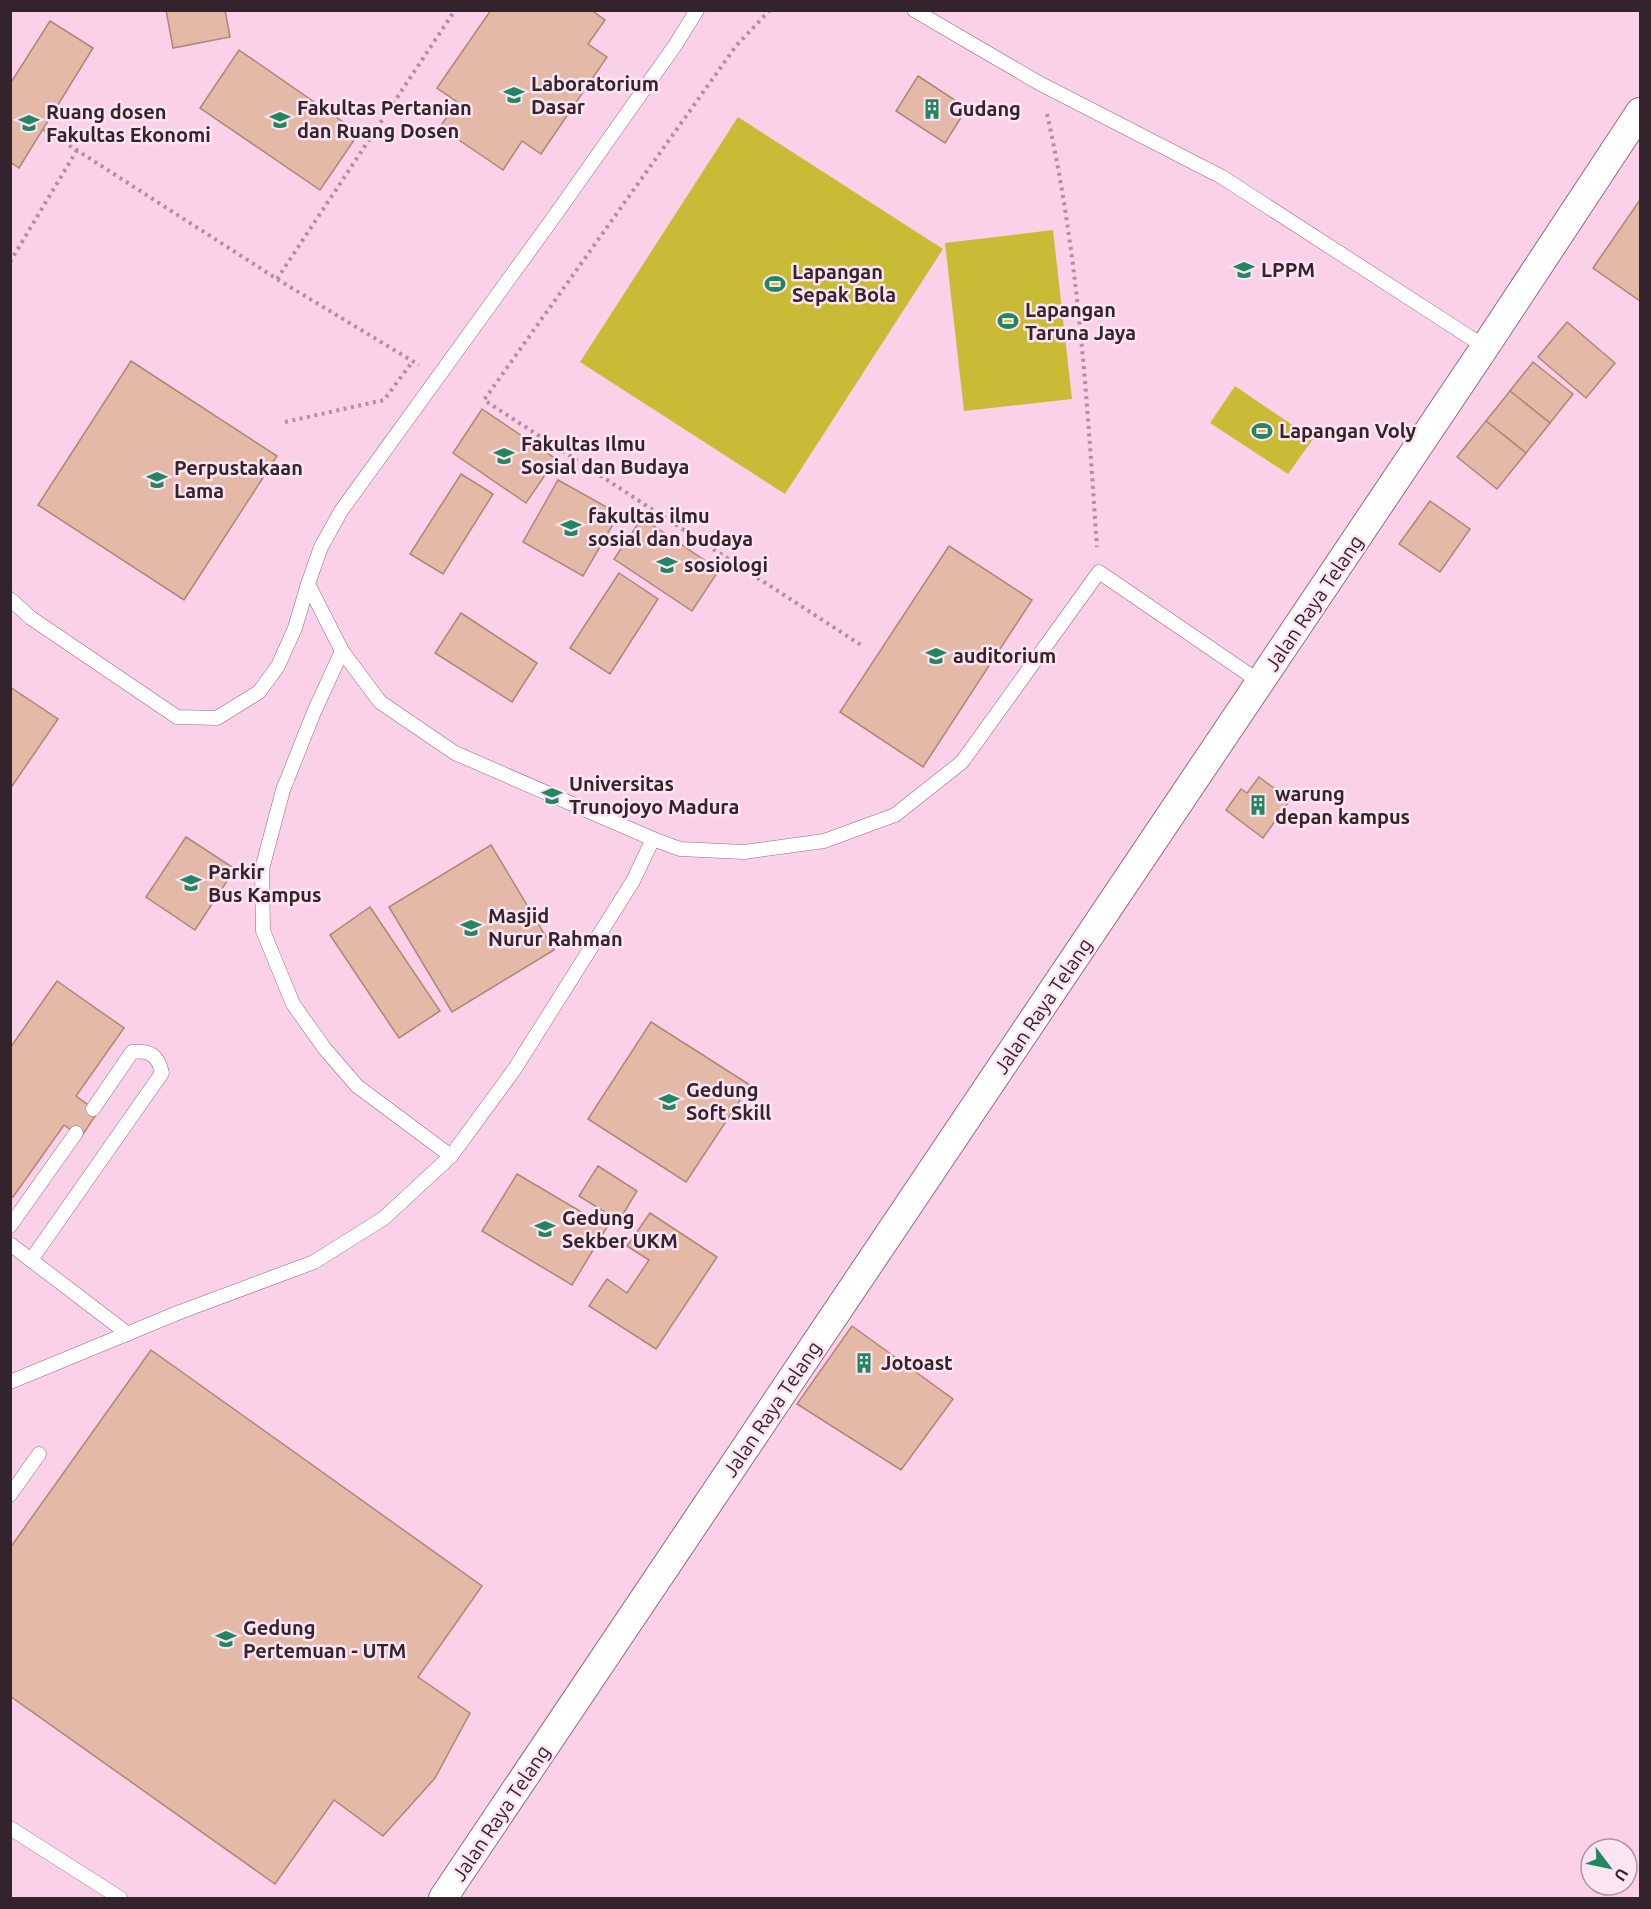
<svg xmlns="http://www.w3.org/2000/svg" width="1651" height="1909" font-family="Ubuntu,sans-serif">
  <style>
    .green { fill: #cabb36 }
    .building { fill: #e4b9a7; stroke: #af8675; stroke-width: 1.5 }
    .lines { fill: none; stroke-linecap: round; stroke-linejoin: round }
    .lane-casing { stroke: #926d82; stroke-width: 15 }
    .street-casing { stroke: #926d82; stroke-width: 30 }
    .path { stroke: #af90a2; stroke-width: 4; stroke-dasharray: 3 4.5; stroke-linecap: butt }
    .lane { stroke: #fff; stroke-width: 14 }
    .street { stroke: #fff; stroke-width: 28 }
    .labels { text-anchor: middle; stroke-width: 5; stroke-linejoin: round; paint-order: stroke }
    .poi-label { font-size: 20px; font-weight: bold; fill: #33232c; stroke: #fde4f2; text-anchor: start }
    .street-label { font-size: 20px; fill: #33232c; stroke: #fde4f2 }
  </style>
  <rect width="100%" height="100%" fill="#fad1e9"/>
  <g class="green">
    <path d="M738 117 943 249 785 494 580 362Z"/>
    <path d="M1053 230 1072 399 964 411 945 243Z"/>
    <path d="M1235 386 1313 439 1288 474 1210 423Z"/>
  </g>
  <g class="building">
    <path d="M166 10H225L230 37 173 48Z"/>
    <path d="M491 10H591L605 20 588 44 607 57 541 154 522 141 503 170 440 127 457 102 437 88Z"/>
    <path d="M50 21 93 48 19 168 10 162V84Z"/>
    <path d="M239 50 359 133 320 190 200 108Z"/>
    <path d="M918 76 967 108 945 143 896 111Z"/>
    <path d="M1640 200V301L1593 268Z"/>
    <path d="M1567 322 1615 363 1586 398 1538 357Z"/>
    <path d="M131 361 277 456 184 600 38 505Z"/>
    <path d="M1533 362 1573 394 1550 423 1510 391Z"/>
    <path d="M1510 391 1550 423 1526 453 1486 421Z"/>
    <path d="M482 409 556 459 526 503 453 453Z"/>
    <path d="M1486 421 1526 453 1497 489 1457 457Z"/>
    <path d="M461 474 493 494 443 574 410 554Z"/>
    <path d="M558 480 619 514 583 576 523 542Z"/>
    <path d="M1430 501 1470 529 1440 572 1399 544Z"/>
    <path d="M642 518 719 570 692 611 614 559Z"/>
    <path d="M949 546 1032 600 923 767 840 712Z"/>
    <path d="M619 573 658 599 610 674 570 648Z"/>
    <path d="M461 613 537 663 512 702 435 653Z"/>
    <path d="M10 687 58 719 10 789Z"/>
    <path d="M1259 777 1290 800 1263 838 1226 810 1241 789 1247 793Z"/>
    <path d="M186 837 235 869 195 930 146 897Z"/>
    <path d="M491 845 554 950 452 1012 389 907Z"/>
    <path d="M370 907 440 1011 399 1038 330 935Z"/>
    <path d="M57 981 124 1028 76 1096 98 1112 81 1137 64 1125 13 1197 10 1195V1048Z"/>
    <path d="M651 1022 750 1085 686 1182 588 1119Z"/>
    <path d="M598 1166 637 1191 619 1221 579 1196Z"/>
    <path d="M517 1174 607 1227 572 1285 482 1231Z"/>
    <path d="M650 1213 717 1257 656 1349 589 1306 607 1279 627 1293 649 1260 627 1246Z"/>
    <path d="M852 1326 953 1399 901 1470 797 1404Z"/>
    <path d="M151 1350 482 1586 418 1677 470 1713 435 1778 383 1836 334 1800 275 1884 10 1696V1548Z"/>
  </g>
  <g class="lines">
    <g class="lane-casing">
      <g id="lane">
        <path d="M697 10 676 44 556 214 341 511 321 547 308 584 342 651 380 702 455 753 653 839 680 849 744 852 824 841 895 815 962 762 1099 572 1260 682"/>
        <path d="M914 10 1039 83 1222 177 1485 347"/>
        <path d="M10 599 31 618 177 717 217 718 259 692 278 666 295 628 308 584"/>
        <path d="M342 651 314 712 283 790 262 869 263 931 293 1004 325 1049 357 1086 451 1156"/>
        <path d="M10 1226 76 1133"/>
        <path d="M10 1244 128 1334"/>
        <path d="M31 1260 162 1073C158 1055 150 1050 132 1052L93 1109"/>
        <path d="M10 1382 180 1312 314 1262 384 1218 451 1156 514 1070 633 881 653 839"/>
        <path d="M10 1495 39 1454"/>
        <path d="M10 1828 120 1898"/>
      </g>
    </g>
    <g class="street-casing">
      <path id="street" d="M443 1898 1485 347 1640 112"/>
    </g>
    <g class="path">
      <path d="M770 10 736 46 484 400 864 647"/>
      <path d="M1047 114C1079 256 1087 403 1097 547"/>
      <path d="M44 129 277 279 419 365"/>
      <path d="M10 262 77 150"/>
      <path d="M277 279 455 10"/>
      <path d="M285 422 384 400 413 361"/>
    </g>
    <use href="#lane" class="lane"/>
    <use href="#street" class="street"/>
  </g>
  <defs>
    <g id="university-bare" transform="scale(1.62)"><path d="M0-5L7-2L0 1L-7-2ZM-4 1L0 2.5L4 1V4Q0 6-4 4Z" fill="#228660" stroke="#fde4f2" stroke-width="2.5" paint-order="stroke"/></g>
    <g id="building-bare" transform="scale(1.62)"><path d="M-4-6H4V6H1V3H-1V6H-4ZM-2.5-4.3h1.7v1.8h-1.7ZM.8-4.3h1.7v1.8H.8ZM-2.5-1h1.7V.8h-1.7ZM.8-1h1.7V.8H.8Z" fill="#228660" stroke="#fde4f2" stroke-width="2.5" paint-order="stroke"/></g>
    <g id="stadium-bare" transform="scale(1.62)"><path d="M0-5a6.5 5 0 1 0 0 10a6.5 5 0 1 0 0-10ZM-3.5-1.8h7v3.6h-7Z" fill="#228660" stroke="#fde4f2" stroke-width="2.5" paint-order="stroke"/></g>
  </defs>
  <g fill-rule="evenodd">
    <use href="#university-bare" x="514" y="95"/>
    <use href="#building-bare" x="932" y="109"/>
    <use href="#university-bare" x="280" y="120"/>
    <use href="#university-bare" x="29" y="123"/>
    <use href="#university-bare" x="1244" y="270"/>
    <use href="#stadium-bare" x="775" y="284"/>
    <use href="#stadium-bare" x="1008" y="321"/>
    <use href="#stadium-bare" x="1262" y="431"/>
    <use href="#university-bare" x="504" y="456"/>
    <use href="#university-bare" x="157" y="480"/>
    <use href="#university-bare" x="571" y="528"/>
    <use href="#university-bare" x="667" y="565"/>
    <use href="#university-bare" x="936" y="656"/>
    <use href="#university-bare" x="552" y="796"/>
    <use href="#building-bare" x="1258" y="805"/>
    <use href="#university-bare" x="191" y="883"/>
    <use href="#university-bare" x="471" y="928"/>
    <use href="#university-bare" x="669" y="1102"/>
    <use href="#university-bare" x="545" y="1229"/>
    <use href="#building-bare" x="864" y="1363"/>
    <use href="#university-bare" x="226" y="1639"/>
  </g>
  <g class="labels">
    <g class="poi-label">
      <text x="531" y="91">Laboratorium<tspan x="531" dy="23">Dasar</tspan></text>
      <text x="297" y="115">Fakultas Pertanian<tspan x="297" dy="23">dan Ruang Dosen</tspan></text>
      <text x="949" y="116">Gudang</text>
      <text x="46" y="119">Ruang dosen<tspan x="46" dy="23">Fakultas Ekonomi</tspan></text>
      <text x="1261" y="277">LPPM</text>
      <text x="792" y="279">Lapangan<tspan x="792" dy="23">Sepak Bola</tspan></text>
      <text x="1025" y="317">Lapangan<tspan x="1025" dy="23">Taruna Jaya</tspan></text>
      <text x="1279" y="438">Lapangan Voly</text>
      <text x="521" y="451">Fakultas Ilmu<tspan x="521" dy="23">Sosial dan Budaya</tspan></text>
      <text x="174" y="475">Perpustakaan<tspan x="174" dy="23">Lama</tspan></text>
      <text x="588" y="523">fakultas ilmu<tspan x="588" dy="23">sosial dan budaya</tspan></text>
      <text x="684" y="572">sosiologi</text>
      <text x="953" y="663">auditorium</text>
      <text x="569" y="791">Universitas<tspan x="569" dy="23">Trunojoyo Madura</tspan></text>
      <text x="1275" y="801">warung<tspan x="1275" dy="23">depan kampus</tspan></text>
      <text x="208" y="879">Parkir<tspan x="208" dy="23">Bus Kampus</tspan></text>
      <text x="488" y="923">Masjid<tspan x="488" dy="23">Nurur Rahman</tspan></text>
      <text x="686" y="1097">Gedung<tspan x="686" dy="23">Soft Skill</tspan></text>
      <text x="562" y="1225">Gedung<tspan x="562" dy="23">Sekber UKM</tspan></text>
      <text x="881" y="1370">Jotoast</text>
      <text x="243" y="1635">Gedung<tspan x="243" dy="23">Pertemuan - UTM</tspan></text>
    </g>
    <g class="street-label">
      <text transform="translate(1314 603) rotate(-56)" y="7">Jalan Raya Telang</text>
      <text transform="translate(1043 1006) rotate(-56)" y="7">Jalan Raya Telang</text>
      <text transform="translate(772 1409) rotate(-56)" y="7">Jalan Raya Telang</text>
      <text transform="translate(501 1813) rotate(-56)" y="7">Jalan Raya Telang</text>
    </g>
  </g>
  <rect width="1651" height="1909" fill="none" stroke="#33232c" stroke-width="24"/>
  <g transform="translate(1609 1867) rotate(122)"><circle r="28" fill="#fde4f2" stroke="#ac97a3" stroke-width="1.5"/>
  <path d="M0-4.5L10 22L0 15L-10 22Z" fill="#228660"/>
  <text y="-9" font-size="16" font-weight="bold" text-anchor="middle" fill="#33232c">U</text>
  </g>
</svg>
